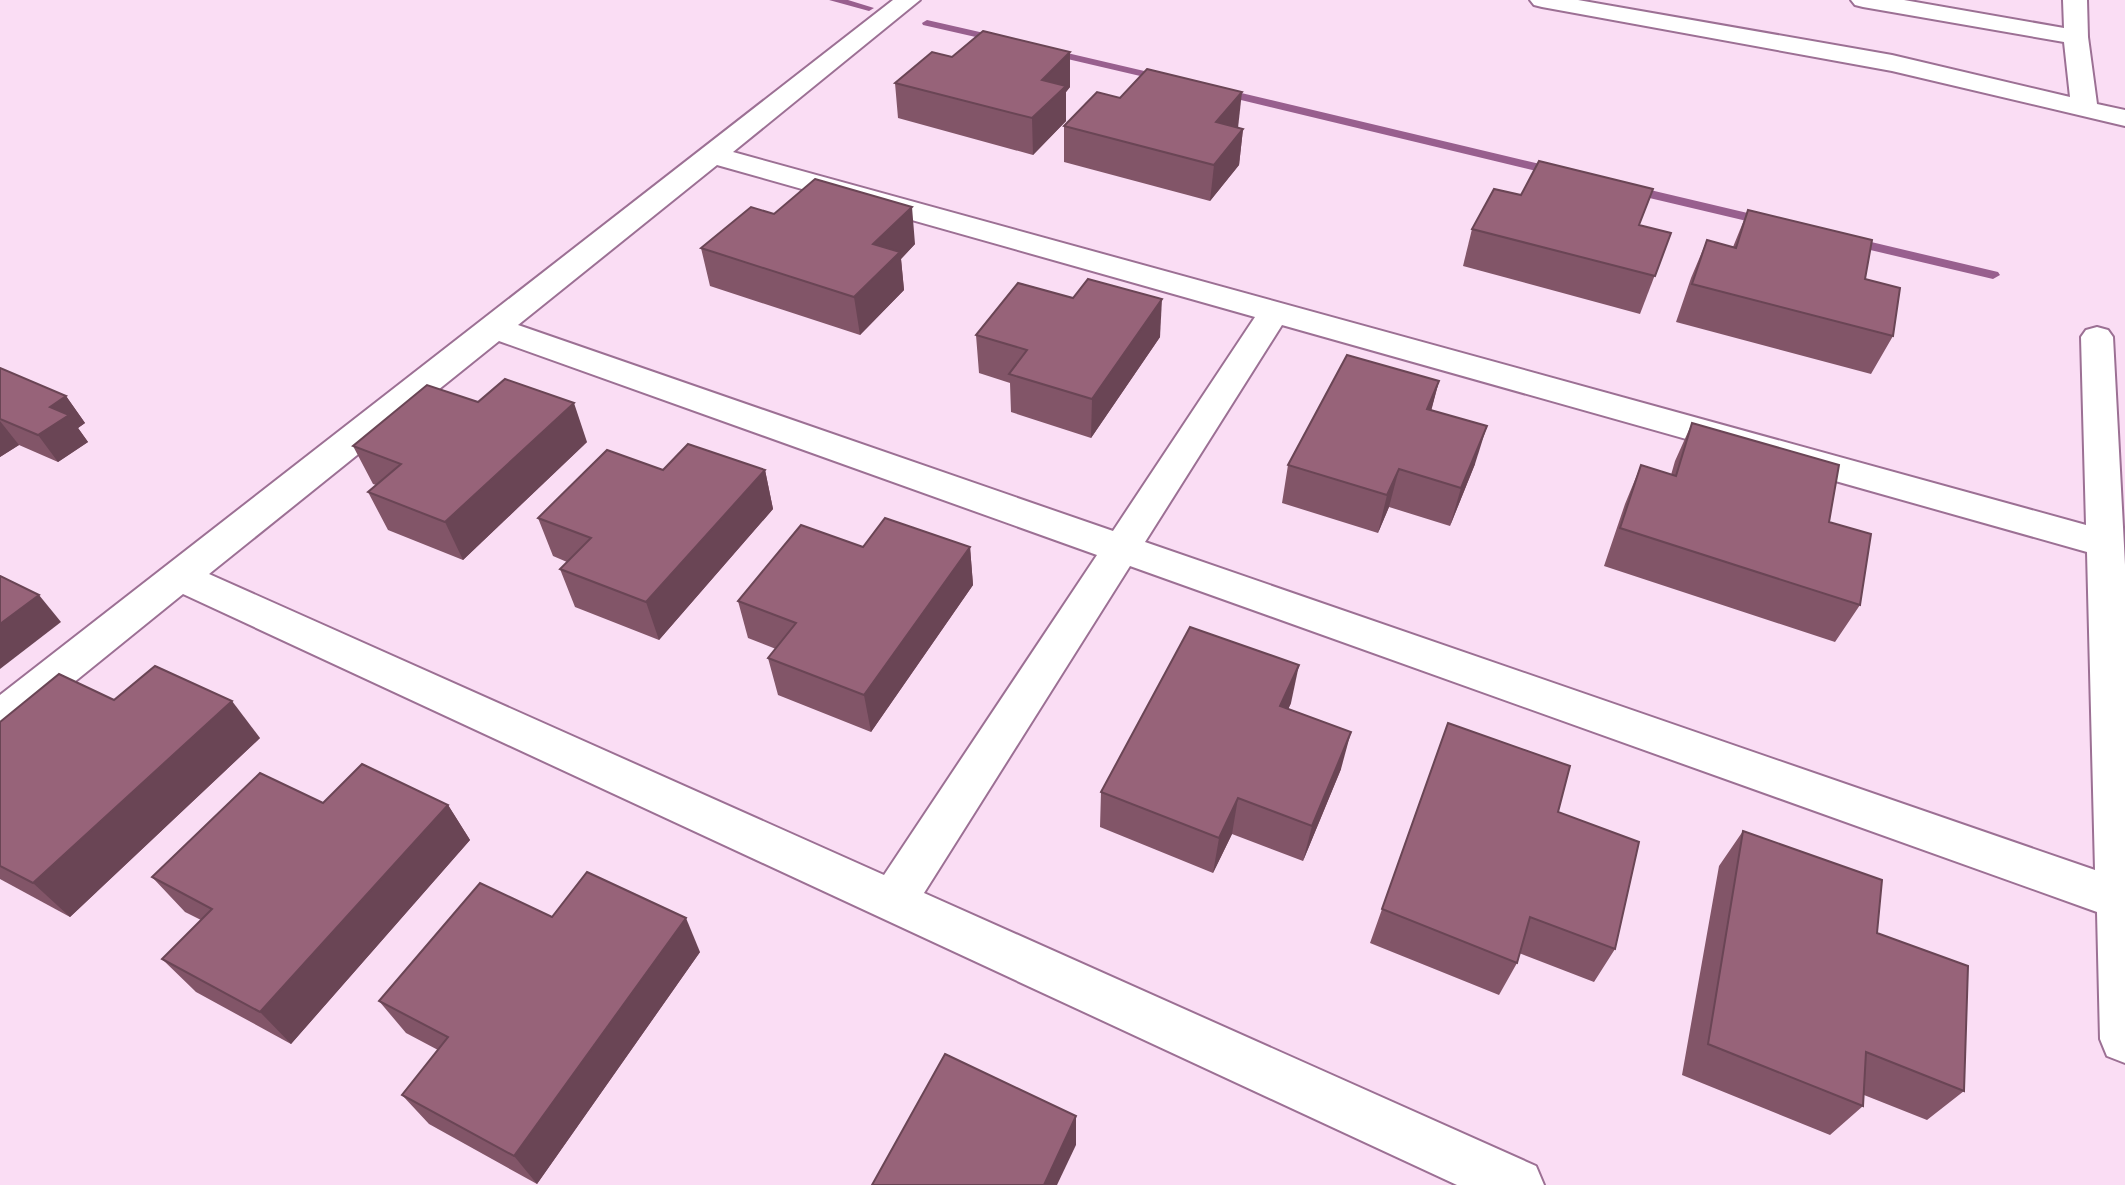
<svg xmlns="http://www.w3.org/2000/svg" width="2125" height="1185" font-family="Ubuntu,sans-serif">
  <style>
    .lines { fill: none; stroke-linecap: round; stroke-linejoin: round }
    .stream { fill: #985f8e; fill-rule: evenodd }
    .minor-casing { stroke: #9c7094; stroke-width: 4 }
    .minor { fill: #fff; fill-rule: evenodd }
    .wall { fill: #825568 }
    .shaded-wall { fill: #6a4555 }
    .building { fill: #976379; stroke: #6a4555; stroke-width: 2 }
  </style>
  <rect width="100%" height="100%" fill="#faddf4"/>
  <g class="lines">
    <g class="stream">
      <path d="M829 0H848L874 8 869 11Z"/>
      <path d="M927 20 1006 38 1008 40 1002 43 923 25 922 23Z"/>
      <path d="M1050 49 1170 77 1172 79 1166 82 1046 54V50Z"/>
      <path d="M1220 88 1557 168 1563 172 1557 176 1216 94 1214 92Z"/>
      <path d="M1629 185 1773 219 1775 222 1768 226 1624 192V186Z"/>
      <path d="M1850 237 1998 272 2000 275 1993 279 1845 244 1843 241Z"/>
    </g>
    <g class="minor-casing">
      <g id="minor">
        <path d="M893 0H920L733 152 2086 525 2081 337 2086 330 2097 327 2108 330 2113 337 2125 565V1063L2107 1056 2100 1039 2097 912 1130 566 924 893 1536 1166 1544 1185H1457L183 594 15 730 0 735V695ZM717 165 1255 317 1113 531 518 325ZM1282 325 2087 552 2095 870 1145 542ZM499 341 1097 555 884 875 209 574Z"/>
        <path d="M1530 0H1578L1892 55 2070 97 2064 42 1863 7 1855 5 1851 0H1904L2064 28 2063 0H2087L2088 37 2097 104 2125 110V126L1892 71 1542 7 1534 5Z"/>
      </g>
    </g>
    <use href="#minor" class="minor"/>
  </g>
  <g class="wall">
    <path d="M895 83 1070 87 1066 92V121L1033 155 898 118Z"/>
    <path d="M1064 126 1238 128 1243 129 1239 165 1210 201 1064 162Z"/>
    <path d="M1521 195 1671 233 1640 314 1463 266 1472 229Z"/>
    <path d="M1748 210 1865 279 1893 336 1871 374 1676 322 1691 278 1707 240 1733 247Z"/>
    <path d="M774 214 915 244 901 259 904 290 860 335 710 286 701 248Z"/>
    <path d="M976 335 1160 337 1091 438 1011 412 1010 383 979 373Z"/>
    <path d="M0 368 66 396 85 423 78 428 88 442 58 462 19 445 0 457Z"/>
    <path d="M1439 381 1431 410 1475 464 1450 526 1389 507 1378 533 1282 503 1288 465Z"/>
    <path d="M1692 423 1829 522 1860 605 1835 642 1604 566 1625 504 1641 465 1671 475 1675 461Z"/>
    <path d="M587 442 463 560 388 530 368 492 376 485 373 484 353 446Z"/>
    <path d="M765 470 773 509 659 640 575 607 560 569 567 562 553 556 538 518Z"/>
    <path d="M863 547H970L973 585 871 732 778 695 768 658 776 649 748 638 738 601Z"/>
    <path d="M114 700 260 738 70 917 0 879V722Z"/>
    <path d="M1291 703 1288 709 1341 769 1303 861 1232 834 1213 873 1100 827 1101 792Z"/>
    <path d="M1448 723 1558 812 1615 949 1594 982 1519 953 1517 963 1499 995 1370 943Z"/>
    <path d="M323 803 448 805 470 840 291 1044 196 992 162 959 201 920 185 912 152 877Z"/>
    <path d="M1743 831 1877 933 1964 1091 1927 1120 1864 1095 1863 1106 1830 1135 1682 1075 1719 866Z"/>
    <path d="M552 917 700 952 537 1184 429 1124 402 1095 438 1050 406 1033 379 1001Z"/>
  </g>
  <g class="shaded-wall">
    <path d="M1070 52V87L1066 92V121L1033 155 1032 118 1042 80Z"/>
    <path d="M1242 92 1238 128 1216 122Z"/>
    <path d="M1243 129 1239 165 1210 201 1214 165Z"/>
    <path d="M912 207 915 244 901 259 904 290 860 335 854 297 873 244Z"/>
    <path d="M1162 299 1160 337 1091 438 1092 399Z"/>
    <path d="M1439 381 1429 419 1427 409Z"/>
    <path d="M66 396 85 423 78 428 88 442 58 462 38 435 50 407Z"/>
    <path d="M574 403 587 442 463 560 445 522Z"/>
    <path d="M0 421 19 445 0 457Z"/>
    <path d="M1487 426 1475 464 1450 526 1461 488Z"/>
    <path d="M1399 469 1389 507 1378 533 1387 495Z"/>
    <path d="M765 470 773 509 659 640 646 602Z"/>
    <path d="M970 547 973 585 871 732 864 695Z"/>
    <path d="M39 595 61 622 0 669V624Z"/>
    <path d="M1299 665 1291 703 1273 743 1280 706Z"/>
    <path d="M232 701 260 738 70 917 33 883Z"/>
    <path d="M1351 732 1341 769 1303 861 1312 826Z"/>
    <path d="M1238 798 1232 834 1213 873 1219 838Z"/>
    <path d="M448 805 470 840 291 1044 260 1012Z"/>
    <path d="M686 918 700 952 537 1184 514 1156Z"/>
    <path d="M1076 1116V1145L1057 1185H1043Z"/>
  </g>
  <g class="building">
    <path d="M983 31 1070 52 1042 80 1066 86 1032 118 895 83 932 52 952 57Z"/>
    <path d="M1147 69 1242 92 1216 122 1243 129 1214 165 1064 126 1097 92 1120 98Z"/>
    <path d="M1539 161 1653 189 1639 225 1671 233 1655 276 1472 229 1494 189 1521 195Z"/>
    <path d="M815 179 912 207 873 244 900 252 854 297 701 248 751 207 774 214Z"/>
    <path d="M1748 210 1872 240 1865 279 1900 288 1893 336 1692 284 1707 240 1736 248Z"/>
    <path d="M1088 279 1162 299 1092 399 1009 374 1027 350 976 335 1018 283 1073 298Z"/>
    <path d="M1347 355 1439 381 1427 409 1487 426 1461 488 1399 469 1387 495 1288 465Z"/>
    <path d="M0 368 66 396 50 407 69 415 38 435 0 419Z"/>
    <path d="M505 379 574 403 445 522 368 492 401 464 353 446 427 385 478 402Z"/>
    <path d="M1692 423 1839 465 1829 522 1871 534 1860 605 1620 528 1641 465 1676 476Z"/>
    <path d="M688 444 765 470 646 602 560 569 591 538 538 518 607 450 663 470Z"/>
    <path d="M885 518 970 547 864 695 768 658 796 623 738 601 801 525 863 547Z"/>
    <path d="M0 576 39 595 0 624Z"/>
    <path d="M1190 627 1299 665 1280 706 1351 732 1312 826 1238 798 1219 838 1101 792Z"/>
    <path d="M155 666 232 701 33 883 0 866V722L59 674 114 700Z"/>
    <path d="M1448 723 1570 766 1558 812 1639 842 1615 949 1530 917 1517 963 1382 909Z"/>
    <path d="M362 764 448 805 260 1012 162 959 212 909 152 877 260 773 323 803Z"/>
    <path d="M1743 831 1882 880 1877 933 1968 966 1964 1091 1866 1052 1863 1106 1708 1044Z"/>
    <path d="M587 872 686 918 514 1156 402 1095 448 1037 379 1001 480 883 552 917Z"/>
    <path d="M945 1054 1076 1116 1044 1185H872Z"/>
  </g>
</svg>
